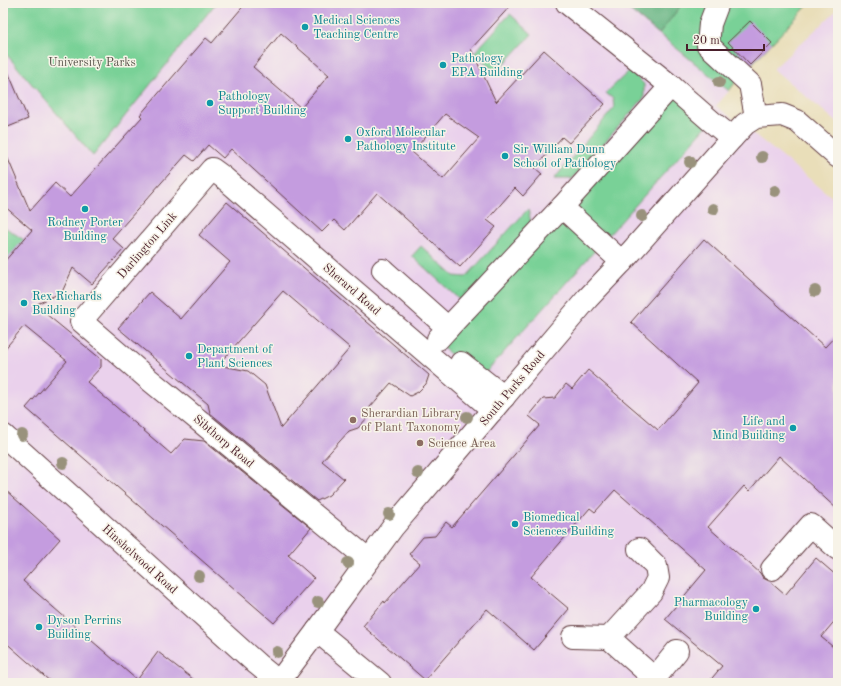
<svg xmlns="http://www.w3.org/2000/svg" width="841" height="686" font-family="'Old Standard TT',serif">
  <style>
    .built { fill: #ead1ec }
    .green { fill: #79d197; stroke: #627861 }
    .forest { fill: #62b380; stroke: #566956 }
    .building { fill: #c49cdf; fill-rule: evenodd }
    .lines { fill: none; stroke-linecap: round; stroke-linejoin: round }
    .minor-casing { stroke: #623c40; stroke-width: 24 }
    .minor { stroke: #fff; stroke-width: 22 }
    .tree { fill: #99927c }
    .culture-dot { fill: #0f9aa8; stroke: #f7f3e8; stroke-width: 1.5 }
    .education-dot { fill: #8d6e63; stroke: #f7f3e8; stroke-width: 1.5 }
    .labels { text-anchor: middle; stroke-width: 3; stroke-linejoin: round; paint-order: stroke }
    .culture-label { font-size: 12px; fill: #0d838f; stroke: #f7f3e8; text-anchor: start }
    .park-label { font-size: 12px; fill: #58544b; stroke: #f7f3e8 }
    .street-label { font-size: 12px; fill: #4a1f2b; stroke: #f7f3e8 }
    .education-label { font-size: 12px; fill: #785e54; stroke: #f7f3e8; text-anchor: start }
  </style>
  <rect width="100%" height="100%" fill="#f7f3e8"/>
  <filter id="ink" filterUnits="userSpaceOnUse"><feTurbulence type="fractalNoise" baseFrequency=".025" numOctaves="2"/><feDisplacementMap in="SourceGraphic" scale="8" xChannelSelector="R" yChannelSelector="G"/><feConvolveMatrix kernelMatrix="1 2 1 2 8 2 1 2 1" color-interpolation-filters="sRGB"/></filter>
  <filter id="wash" filterUnits="userSpaceOnUse"><feTurbulence type="fractalNoise" baseFrequency=".012" numOctaves="4" result="noise"/><feDisplacementMap in="SourceGraphic" scale="16" xChannelSelector="R" yChannelSelector="G"/><feGaussianBlur stdDeviation="0.9" result="paint"/><feColorMatrix in="noise" values="0 0 0 0 0 0 0 0 0 0 0 0 0 0 0 0 0 1.4 0 .05"/><feComposite in="paint" operator="in"/></filter>
  <g filter="url(#wash)">
    <rect width="100%" height="100%" fill="#e9deb9"/>
    <g class="built">
      <path d="M216 3H621L729 91 716 106 760 139 838 202V683H3V56L6 54 93 156Z"/>
      <path d="M838 9V123L773 69Z"/>
    </g>
    <g class="green">
      <path d="M3 3H216L93 156 7 55 3 56Z"/>
      <path d="M621 3H810L772 43 740 76 729 91Z"/>
      <path d="M510 14 532 34 496 73 474 53Z"/>
      <path d="M630 70 644 84V98L572 179H554L614 108 613 99 606 93Z"/>
      <path d="M671 86 711 121 480 379 436 342Z"/>
      <path d="M528 209 532 227 464 304 412 256 421 246 454 276 466 277Z"/>
      <path d="M3 226 24 240 3 263Z"/>
    </g>
    <path class="forest" d="M621 3H683L659 34Z"/>
    <g id="blocks">
      <g class="building">
        <path d="M246 3H513L471 49 496 102 544 50 605 104 569 143 562 137 535 168 542 174 523 196 515 188 487 220 496 227 460 267 377 193 345 230 334 220 322 232 231 149 223 158 208 145 194 161 186 155 112 238 124 249 92 284 73 268 62 292 35 305 101 359V367L87 382 171 454 185 439 204 441 311 528 288 555 314 578 274 623 26 408 67 361 24 326 3 351V263L32 230 3 205V147L30 211 55 183 70 197 142 117 140 115 206 38 212 43ZM281 33 329 75 301 108 253 67ZM445 114 479 138 443 179 412 152Z"/>
        <path d="M750 21 772 43 750 65 728 42Z"/>
        <path d="M3 60 28 119 3 129Z"/>
        <path d="M227 202 429 375 426 384 418 392 410 396 391 383 370 407 368 417 358 428 349 431 322 461 344 479 329 495 317 501 210 413 208 404 118 328 150 292 181 319 230 262 199 235ZM283 291 350 348 281 428 265 385 248 371 218 365Z"/>
        <path d="M704 239 825 347 838 333V510L779 456 749 491 744 486 708 527 760 573 763 578 769 581 785 595 816 558 838 577V617L821 637 838 651V683H708L722 666 665 619 706 570 615 490 595 512 590 508 531 577 569 609 534 650 487 609 425 680 363 626 384 601 385 603 420 563 409 554 423 537 435 536 446 522 452 527 540 425 529 416 543 399 555 398 566 384 572 389 588 370 658 430 698 383 631 322Z"/>
        <path d="M3 488 60 539 23 581 137 680 158 652 198 683H52L3 640Z"/>
      </g>
    </g>
  </g>
  <g filter="url(#ink)">
    <use href="#blocks" fill-opacity="0" stroke="#623c40" stroke-width="1"/>
    <g class="lines">
      <g class="minor-casing">
        <g id="minor">
          <path d="M567 3 671 86 711 121 732 138"/>
          <path d="M718 3 710 24 708 45 750 84 756 117"/>
          <path d="M562 207 622 262"/>
          <path d="M383 270 448 328 438 339"/>
          <path d="M448 328 562 207 671 86"/>
          <path d="M461 363 504 397"/>
          <path d="M3 435 257 664 279 682"/>
          <path d="M639 549 656 566 658 578 651 592 609 638 655 679"/>
          <path d="M369 560 146 377 81 321 212 169 223 177 345 283 471 391 493 410"/>
          <path d="M772 569 811 525 838 549"/>
          <path d="M317 631 380 683"/>
          <path d="M573 637 609 638"/>
          <path d="M278 683 317 631 393 527 587 299 622 262 732 138 745 124 756 117 782 115 797 121 838 157"/>
          <path d="M651 683 677 651"/>
        </g>
      </g>
      <use href="#minor" class="minor"/>
    </g>
    <g class="tree">
      <circle cx="719" cy="82" r="6"/>
      <circle cx="762" cy="157" r="6"/>
      <circle cx="690" cy="162" r="6"/>
      <circle cx="775" cy="191" r="6"/>
      <circle cx="713" cy="209" r="6"/>
      <circle cx="642" cy="216" r="6"/>
      <circle cx="815" cy="291" r="6"/>
      <circle cx="467" cy="417" r="6"/>
      <circle cx="22" cy="435" r="6"/>
      <circle cx="63" cy="463" r="6"/>
      <circle cx="418" cy="473" r="6"/>
      <circle cx="389" cy="514" r="6"/>
      <circle cx="348" cy="563" r="6"/>
      <circle cx="199" cy="576" r="6"/>
      <circle cx="318" cy="602" r="6"/>
      <circle cx="277" cy="652" r="6"/>
    </g>
  </g>
  <g class="culture-dot">
    <circle cx="305" cy="27" r="4"/>
    <circle cx="443" cy="65" r="4"/>
    <circle cx="210" cy="103" r="4"/>
    <circle cx="348" cy="139" r="4"/>
    <circle cx="505" cy="156" r="4"/>
    <circle cx="85" cy="209" r="4"/>
    <circle cx="24" cy="303" r="4"/>
    <circle cx="189" cy="356" r="4"/>
    <circle cx="793" cy="428" r="4"/>
    <circle cx="515" cy="524" r="4"/>
    <circle cx="756" cy="609" r="4"/>
    <circle cx="39" cy="627" r="4"/>
  </g>
  <g class="education-dot">
    <circle cx="353" cy="420" r="4"/>
    <circle cx="420" cy="443" r="4"/>
  </g>
  <g class="labels">
    <g class="culture-label">
      <text x="313" y="24">Medical Sciences<tspan x="313" dy="14">Teaching Centre</tspan></text>
      <text x="451" y="62">Pathology<tspan x="451" dy="14">EPA Building</tspan></text>
      <text x="218" y="100">Pathology<tspan x="218" dy="14">Support Building</tspan></text>
      <text x="356" y="136">Oxford Molecular<tspan x="356" dy="14">Pathology Institute</tspan></text>
      <text x="513" y="153">Sir William Dunn<tspan x="513" dy="14">School of Pathology</tspan></text>
      <text x="85" y="226" text-anchor="middle">Rodney Porter<tspan x="85" dy="14">Building</tspan></text>
      <text x="32" y="300">Rex Richards<tspan x="32" dy="14">Building</tspan></text>
      <text x="197" y="353">Department of<tspan x="197" dy="14">Plant Sciences</tspan></text>
      <text x="785" y="425" text-anchor="end">Life and<tspan x="785" dy="14">Mind Building</tspan></text>
      <text x="523" y="521">Biomedical<tspan x="523" dy="14">Sciences Building</tspan></text>
      <text x="748" y="606" text-anchor="end">Pharmacology<tspan x="748" dy="14">Building</tspan></text>
      <text x="47" y="624">Dyson Perrins<tspan x="47" dy="14">Building</tspan></text>
    </g>
    <g class="park-label">
      <text x="92" y="66">University Parks</text>
    </g>
    <g class="street-label">
      <text transform="translate(147 245) rotate(-49)" y="4">Darlington Link</text>
      <text transform="translate(352 289) rotate(41)" y="4">Sherard Road</text>
      <text transform="translate(512 388) rotate(-50)" y="4">South Parks Road</text>
      <text transform="translate(224 441) rotate(40)" y="4">Sibthorp Road</text>
      <text transform="translate(140 559) rotate(42)" y="4">Hinshelwood Road</text>
    </g>
    <g class="education-label">
      <text x="361" y="417">Sherardian Library<tspan x="361" dy="14">of Plant Taxonomy</tspan></text>
      <text x="428" y="447">Science Area</text>
    </g>
  </g>
  <rect width="841" height="686" fill="none" stroke="#f7f3e8" stroke-width="16"/>
  <path d="M687 44v6h77v-6" fill="none" stroke="#4a1f2b" stroke-width="2"/>
  <text x="693" y="44" font-size="12" fill="#4a1f2b" stroke="#f7f3e8" stroke-width="3" paint-order="stroke">20 m</text>
</svg>
